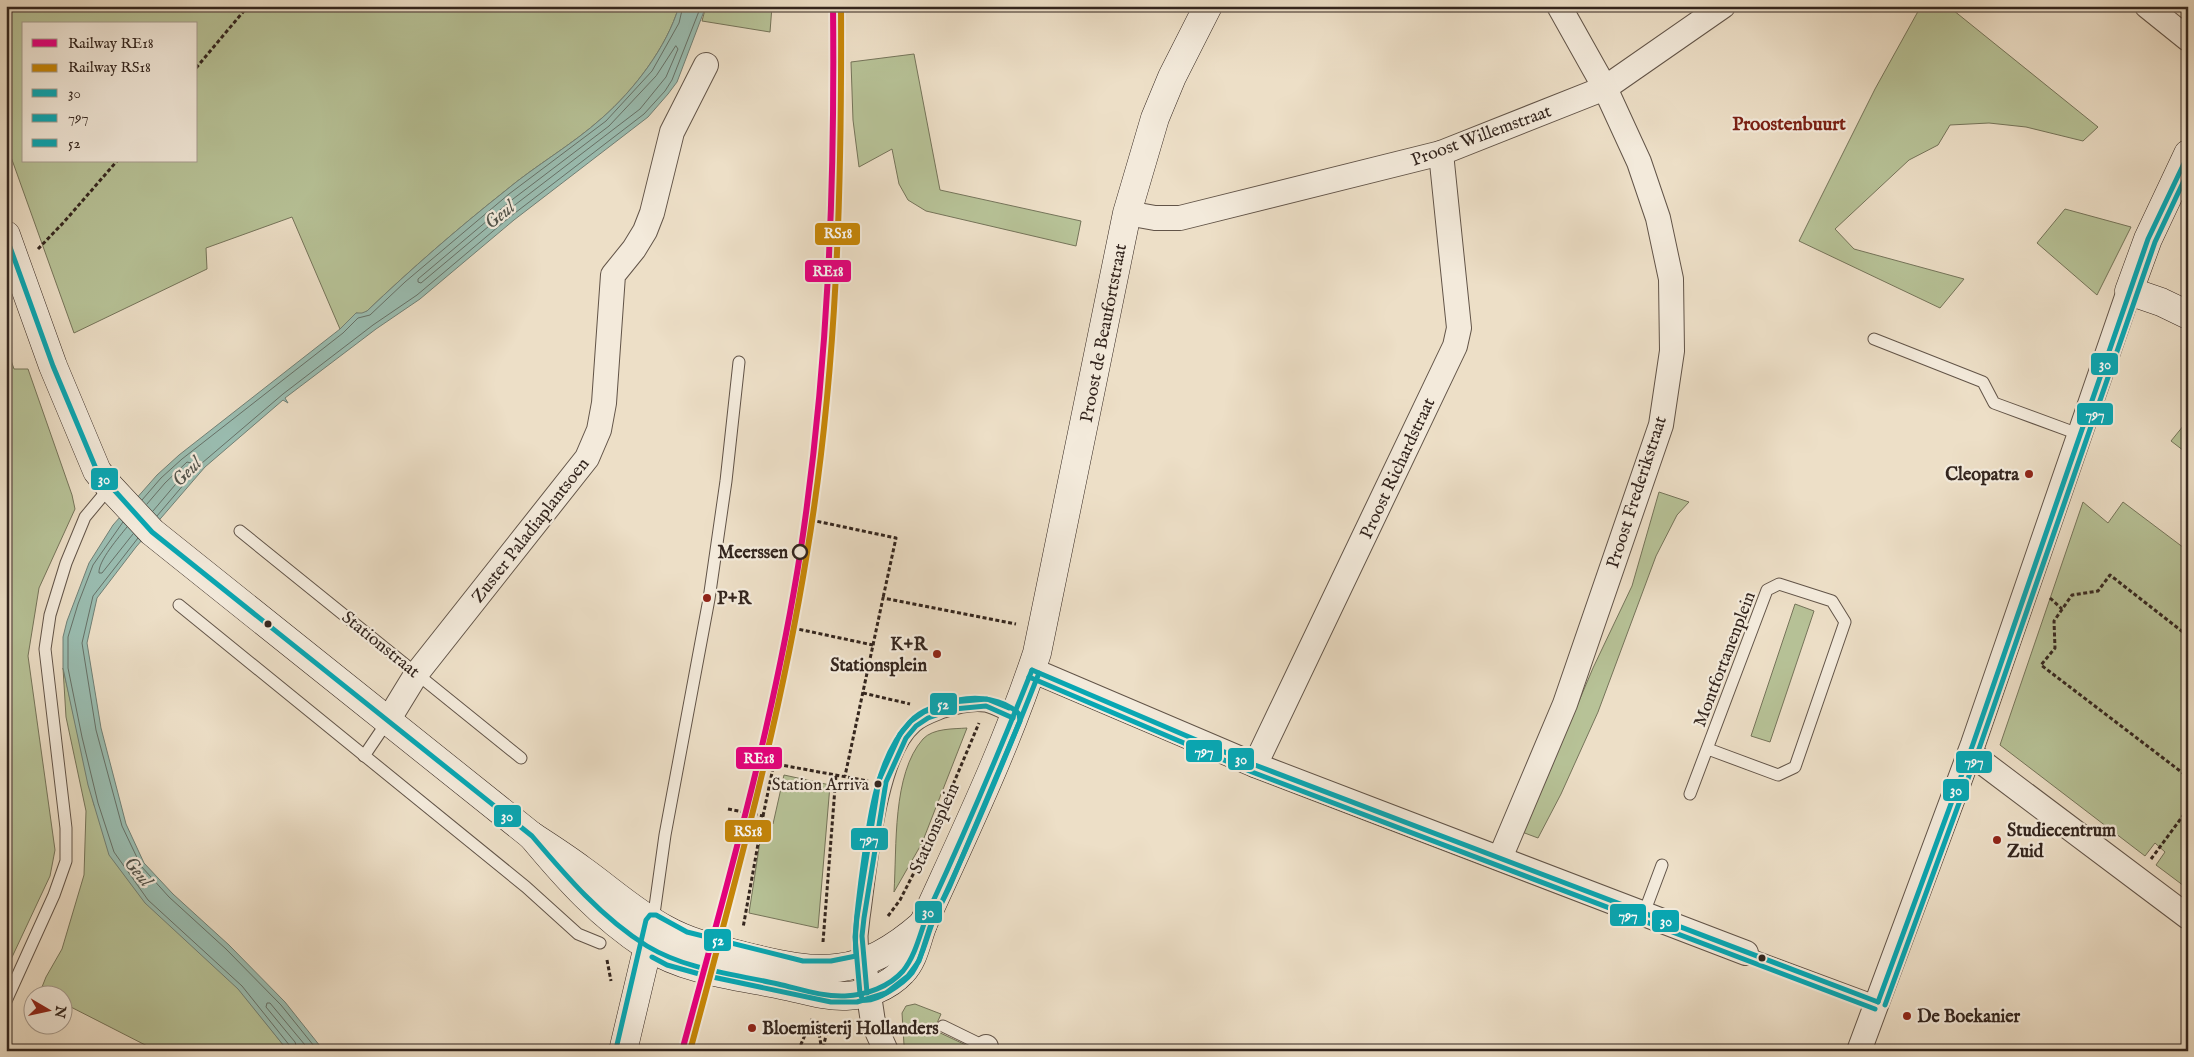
<svg xmlns="http://www.w3.org/2000/svg" width="2194" height="1057" font-family="'IM FELL English',serif">
  <style>
    .green { fill: #b7c297; stroke: #75745a; fill-rule: evenodd }
    .water { fill: #9abdb1; stroke: #718076 }
    .lines { fill: none; stroke-linecap: round; stroke-linejoin: round }
    .shore { stroke: #667168; stroke-width: 1 }
    .lane-casing { stroke: #625448; stroke-width: 13 }
    .street-casing { stroke: #625448; stroke-width: 26 }
    .secondary-casing { stroke: #33251e; stroke-width: 29 }
    .path { stroke: #33251e; stroke-width: 3; stroke-dasharray: 4 2.5; stroke-linecap: butt }
    .lane { stroke: #f3eadb; stroke-width: 11 }
    .street { stroke: #f3eadb; stroke-width: 24 }
    .secondary { stroke: #f3eadb; stroke-width: 28 }
    .bus-1-casing { stroke: #f3eadb; stroke-width: 9 }
    .bus-2-casing { stroke: #f3eadb; stroke-width: 9 }
    .bus-3-casing { stroke: #f3eadb; stroke-width: 9 }
    .bus-1 { stroke: #08a7b3; stroke-width: 5 }
    .bus-2 { stroke: #08a7b3; stroke-width: 5 }
    .bus-3 { stroke: #08a7b3; stroke-width: 5 }
    .rail-1-casing { stroke: #f3eadb; stroke-width: 10 }
    .rail-2-casing { stroke: #f3eadb; stroke-width: 10 }
    .rail-1 { stroke: #e5007d; stroke-width: 6 }
    .rail-2 { stroke: #c68608; stroke-width: 6 }
    .poi-dot { fill: #8f2418; stroke: #f3eadb; stroke-width: 2 }
    .stop-dot { fill: #f3eadb; stroke: #33251e; stroke-width: 2.5 }
    .bus-dot { fill: #33251e; stroke: #f3eadb; stroke-width: 2 }
    .labels { text-anchor: middle; stroke-width: 4.5; stroke-linejoin: round; paint-order: stroke }
    .bus-label { font-size: 17px; fill: #33251e; stroke: #f3eadb; text-anchor: end }
    .street-label { font-size: 18px; fill: #33251e; stroke: #f3eadb }
    .poi-label { font-size: 18px; font-weight: bold; fill: #33251e; stroke: #f3eadb; text-anchor: start }
    .stop-label { font-size: 18px; font-weight: bold; fill: #33251e; stroke: #f3eadb; text-anchor: end }
    .neighbourhood-label { font-size: 19px; font-weight: bold; fill: #7a1f14; stroke: #f3eadb }
    .water-label { font-size: 19px; font-style: italic; fill: #52534a; stroke: #f3eadb }
    .line-badge { stroke: #f3eadb; stroke-width: 2 }
    .badge-label { font-size: 14px; text-anchor: middle; font-weight: bold; fill: #fff }
  </style>
  <rect width="100%" height="100%" fill="#eddfc7"/>
  <filter id="stains"><feTurbulence type="fractalNoise" baseFrequency=".004" numOctaves="4"/><feColorMatrix values="0 0 0 0 .2 0 0 0 0 .09 0 0 0 0 .02 0 0 0 .5 -.17"/></filter>
  <radialGradient id="worn" r=".72"><stop offset=".6" stop-color="#630" stop-opacity="0"/><stop offset="1" stop-color="#630" stop-opacity=".3"/></radialGradient>
  <g class="green">
    <path d="M6 6H679C667 47 634 90 602 118 572 145 536 165 505 191 457 229 411 269 367 311L362 314 356 313 340 329 292 217 206 248 207 269 74 333 6 143ZM24 24H196V161H24Z"/>
    <path d="M706 6H772L770 32 702 21Z"/>
    <path d="M1921 6H1948L2098 127 2083 141 2026 127 1989 123 1950 125 1938 145 1909 160 1835 229 1854 249 1964 279 1940 308 1799 241 1875 89Z"/>
    <path d="M914 54 940 190 1081 221 1076 246 926 211 908 200 899 184 892 149 859 167 853 120 851 62Z"/>
    <path d="M2065 209 2131 227 2097 295 2037 243Z"/>
    <path d="M6 346 14 369H28L72 495 75 509 39 588 28 656 55 850 50 876 6 970Z"/>
    <path d="M2188 420V454L2171 441Z"/>
    <path d="M1659 492 1689 502 1677 515 1656 556 1598 712 1561 794 1538 838 1522 832 1543 786 1593 668 1632 586Z"/>
    <path d="M2083 502 2108 523 2123 502 2188 551V889L2156 865 2165 852 2155 843 2145 856 2000 745Z"/>
    <path d="M1795 604 1814 611 1770 742 1751 736Z"/>
    <path d="M63 668 94 805 288 1051H157L63 1003 62 994H45L40 992 46 977 62 949 84 875 86 811 66 717Z"/>
    <path d="M967 728 922 843 894 892C897 847 892 774 923 739 933 728 954 729 967 728Z"/>
    <path d="M784 775 830 785 818 928 749 913 763 822 773 824Z"/>
    <path d="M915 1004 941 1014 934 1030 970 1047 964 1051H913L904 1045 902 1013 906 1006Z"/>
  </g>
  <path class="water" d="M679 6H706L677 82 668 94 648 117 514 220 420 299 376 329 285 398 288 403 283 400 205 467 136 547 97 598 87 643 101 728 126 824 144 863 173 894 229 945 285 1002 324 1051H288L238 989 145 903 109 855 88 785 63 668V637L67 621 89 563 113 525 157 475 179 455 340 329 356 313H362L367 311C411 269 457 229 505 191 536 165 572 145 602 118 634 90 667 47 679 6Z"/>
  <g class="lines">
    <g class="shore">
      <path d="M676 46 678 49 666 77 640 109 507 211 421 283 418 282V279L513 199 609 126 656 76Z"/>
      <path d="M142 500 161 478 182 459 343 333 358 318 370 315 405 282 509 194 606 121 652 71 679 23 683 6"/>
      <path d="M147 504 165 483 187 462 191 463V466L153 511"/>
      <path d="M157 516 202 463 283 394 373 325 417 295 511 216 644 114 665 91 672 80 701 6"/>
      <path d="M123 522 93 565 78 604 68 637V668L82 737 98 803 114 852 148 900 242 986 290 1046 292 1051"/>
      <path d="M127 527C119 537 98 561 99 573H102L133 534"/>
      <path d="M138 538 93 596 82 643 96 730 122 826 141 866 169 897 226 949 281 1005 318 1051"/>
      <path d="M298 1051 295 1042 266 1007 267 1003H270L310 1051"/>
    </g>
    <g class="lane-casing">
      <g id="lane">
        <path d="M1874 339 1983 382 1994 403 2081 435"/>
        <path d="M240 531 521 758"/>
        <path d="M179 605 526 887 578 934 600 943"/>
        <path d="M364 756 387 722"/>
        <path d="M1690 794 1767 590 1779 584 1832 601 1845 622 1795 767 1778 775 1708 749"/>
        <path d="M1644 913 1662 865"/>
        <path d="M653 921 665 835 709 599 726 481 739 362"/>
        <path d="M1746 953 1878 1002"/>
        <path d="M863 961 862 936 864 918C871 871 879 757 916 726 924 719 934 716 944 712 956 708 972 704 985 706 994 708 1004 714 1013 718"/>
        <path d="M6 1001 54 895 66 861V828L45 649 50 615 66 563 85 517 110 487"/>
        <path d="M943 1026 988 1048"/>
      </g>
    </g>
    <g class="street-casing">
      <g id="street">
        <path d="M2147 6 2188 39"/>
        <path d="M1127 213 1155 218H1180L1441 153 1605 88 1723 6"/>
        <path d="M1032 670 1255 765 1746 953"/>
        <path d="M387 722 417 673 587 458 599 430 604 403 613 275 634 249 645 231 652 213 672 132 706 65"/>
        <path d="M1970 753 2188 917"/>
        <path d="M1255 765 1455 346 1459 328 1441 153"/>
        <path d="M1500 858 1565 704 1661 425 1672 351 1671 279 1658 218 1639 162 1605 88 1559 6"/>
        <path d="M864 962 873 1022 886 1051"/>
        <path d="M982 1051 986 1047"/>
        <path d="M1859 1051 1973 744 2129 291"/>
      </g>
    </g>
    <g class="secondary-casing">
      <g id="secondary">
        <path d="M2188 154 2148 239 2129 291 2161 302 2188 315"/>
        <path d="M6 235 53 366 97 471 110 487 152 532 532 836C549 847 566 858 582 870 610 890 635 913 665 929 690 943 717 949 744 956 821 975 860 979 923 924"/>
        <path d="M532 836C567 878 601 916 647 946 686 971 737 976 781 985 802 989 825 997 846 996 867 995 888 987 902 972 915 959 917 938 924 922 964 834 1007 745 1037 653L1127 213 1155 118 1172 77 1208 6"/>
        <path d="M623 1051 652 929"/>
      </g>
    </g>
    <g class="path">
      <path d="M196 68 248 6"/>
      <path d="M38 249 64 222 117 161"/>
      <path d="M811 520 896 538 883 598"/>
      <path d="M2050 598 2062 609"/>
      <path d="M793 628 873 645 845 776"/>
      <path d="M2188 636 2110 575 2098 591 2072 595 2054 621 2055 648 2041 665 2188 777"/>
      <path d="M873 645 883 598 1016 624"/>
      <path d="M863 693 910 704"/>
      <path d="M765 762 868 781"/>
      <path d="M728 809 763 816 743 928"/>
      <path d="M763 816 774 763"/>
      <path d="M928 844 979 723"/>
      <path d="M2151 859 2188 809"/>
      <path d="M888 916 900 900 922 857"/>
      <path d="M823 942 836 775"/>
      <path d="M607 960 611 981"/>
      <path d="M817 1021 822 1051"/>
      <path d="M823 1048 829 1023"/>
      <path d="M798 1051 812 1019"/>
    </g>
    <use href="#lane" class="lane"/>
    <use href="#street" class="street"/>
    <use href="#secondary" class="secondary"/>
    <g class="bus-1-casing">
      <g id="bus-1">
        <path d="M6 236 53 366 97 471 152 532 532 836C566 876 602 918 647 946 687 970 734 974 778 984 800 989 823 997 845 996 866 995 889 987 903 971 917 954 921 928 930 908 966 830 1000 750 1032 670"/>
        <path d="M1032 670 1255 765 1878 1002"/>
        <path d="M867 993 862 936 864 918 886 782 906 738 916 726 928 718 954 709 986 706 1013 718"/>
        <path d="M1878 1002 1973 744 2148 239 2188 155"/>
      </g>
    </g>
    <g class="bus-2-casing">
      <g id="bus-2">
        <path d="M1029 677 1252 772 1875 1009"/>
        <path d="M1009 708 987 699 952 702 924 712 911 721 900 734 879 780 857 917 855 937 860 994 863 1000C876 1003 904 983 912 973 924 956 927 933 936 914 974 835 1007 754 1039 673"/>
        <path d="M1885 1005 1980 746 2155 242 2188 172"/>
      </g>
    </g>
    <g class="bus-3-casing">
      <path id="bus-3" d="M616 1049 646 920 650 915H656L687 932 803 961H831L856 956C854 930 858 906 861 880 868 830 874 760 910 722 921 709 942 704 958 700 979 696 1004 699 1019 714L1020 721 949 888 930 927 919 961 908 976 886 993 857 1002H831L703 975 667 965 652 957"/>
    </g>
    <use href="#bus-1" class="bus-1"/>
    <use href="#bus-2" class="bus-2"/>
    <use href="#bus-3" class="bus-3"/>
    <g class="rail-1-casing">
      <path id="rail-1" d="M682 1051C727 885 775 718 801 548 828 368 835 188 833 6"/>
    </g>
    <g class="rail-2-casing">
      <path id="rail-2" d="M690 1051C734 886 780 722 807 553 837 373 842 189 841 6"/>
    </g>
    <use href="#rail-1" class="rail-1"/>
    <use href="#rail-2" class="rail-2"/>
  </g>
  <g class="poi-dot">
    <circle cx="2029" cy="474" r="5"/>
    <circle cx="707" cy="598" r="5"/>
    <circle cx="937" cy="654" r="5"/>
    <circle cx="1997" cy="840" r="5"/>
    <circle cx="1907" cy="1016" r="5"/>
    <circle cx="752" cy="1028" r="5"/>
  </g>
  <circle class="stop-dot" cx="800" cy="552" r="7"/>
  <g class="bus-dot">
    <circle cx="268" cy="624" r="4.5"/>
    <circle cx="878" cy="784" r="4.5"/>
    <circle cx="1762" cy="958" r="4.5"/>
  </g>
  <g class="labels">
    <g class="bus-label">
      <text x="869" y="790">Station Arriva</text>
    </g>
    <g class="street-label">
      <text transform="translate(1481 135) rotate(-20)" y="6">Proost Willemstraat</text>
      <text transform="translate(1103 333) rotate(-79)" y="6">Proost de Beaufortstraat</text>
      <text transform="translate(1397 468) rotate(-65)" y="6">Proost Richardstraat</text>
      <text transform="translate(1636 492) rotate(-72)" y="6">Proost Frederikstraat</text>
      <text transform="translate(530 530) rotate(-52)" y="6">Zuster Paladiaplantsoen</text>
      <text transform="translate(381 644) rotate(39)" y="6">Stationstraat</text>
      <text transform="translate(1724 659) rotate(-69)" y="6">Montfortanenplein</text>
      <text transform="translate(934 828) rotate(-66)" y="6">Stationsplein</text>
    </g>
    <g class="poi-label">
      <text x="2019" y="480" text-anchor="end">Cleopatra</text>
      <text x="717" y="604">P+R</text>
      <text x="927" y="650" text-anchor="end">K+R<tspan x="927" dy="21">Stationsplein</tspan></text>
      <text x="2007" y="836">Studiecentrum<tspan x="2007" dy="21">Zuid</tspan></text>
      <text x="1917" y="1022">De Boekanier</text>
      <text x="762" y="1034">Bloemisterij Hollanders</text>
    </g>
    <g class="stop-label">
      <text x="788" y="558">Meerssen</text>
    </g>
    <g class="neighbourhood-label">
      <text x="1789" y="130">Proostenbuurt</text>
    </g>
    <g class="water-label">
      <text transform="translate(499 214) rotate(-39)" y="7">Geul</text>
      <text transform="translate(186 471) rotate(-45)" y="7">Geul</text>
      <text transform="translate(139 871) rotate(50)" y="7">Geul</text>
    </g>
  </g>
  <g class="line-badge">
    <rect x="814" y="222" width="47" height="24" rx="5" fill="#c68608"/>
    <rect x="804" y="259" width="48" height="24" rx="5" fill="#e5007d"/>
    <rect x="2090" y="352" width="29" height="24" rx="5" fill="#08a7b3"/>
    <rect x="2076" y="402" width="38" height="24" rx="5" fill="#08a7b3"/>
    <rect x="90" y="467" width="29" height="24" rx="5" fill="#08a7b3"/>
    <rect x="929" y="692" width="29" height="24" rx="5" fill="#08a7b3"/>
    <rect x="1185" y="739" width="38" height="24" rx="5" fill="#08a7b3"/>
    <rect x="735" y="746" width="48" height="24" rx="5" fill="#e5007d"/>
    <rect x="1227" y="747" width="28" height="24" rx="5" fill="#08a7b3"/>
    <rect x="1955" y="750" width="38" height="24" rx="5" fill="#08a7b3"/>
    <rect x="1942" y="778" width="28" height="24" rx="5" fill="#08a7b3"/>
    <rect x="493" y="804" width="29" height="24" rx="5" fill="#08a7b3"/>
    <rect x="724" y="819" width="48" height="24" rx="5" fill="#c68608"/>
    <rect x="850" y="827" width="39" height="24" rx="5" fill="#08a7b3"/>
    <rect x="914" y="900" width="29" height="24" rx="5" fill="#08a7b3"/>
    <rect x="1609" y="903" width="38" height="24" rx="5" fill="#08a7b3"/>
    <rect x="1651" y="909" width="29" height="24" rx="5" fill="#08a7b3"/>
    <rect x="703" y="928" width="29" height="24" rx="5" fill="#08a7b3"/>
  </g>
  <g class="badge-label">
    <text x="838" y="238">RS18</text>
    <text x="828" y="276">RE18</text>
    <text x="2105" y="369">30</text>
    <text x="2095" y="419">797</text>
    <text x="104" y="484">30</text>
    <text x="943" y="709">52</text>
    <text x="1204" y="756">797</text>
    <text x="759" y="763">RE18</text>
    <text x="1241" y="764">30</text>
    <text x="1974" y="766">797</text>
    <text x="1956" y="795">30</text>
    <text x="507" y="821">30</text>
    <text x="748" y="836">RS18</text>
    <text x="869" y="844">797</text>
    <text x="928" y="917">30</text>
    <text x="1628" y="920">797</text>
    <text x="1666" y="926">30</text>
    <text x="718" y="945">52</text>
  </g>
  <rect width="2194" height="1057" fill="none" stroke="#eddfc7" stroke-width="25"/>
  <rect x="8" y="8" width="2179" height="1042" fill="none" stroke="#33251e" stroke-width="2.5"/>
  <rect x="12" y="12" width="2169" height="1032" fill="none" stroke="#33251e"/>
  <rect x="22" y="22" width="175" height="140" fill="#f3eadb" stroke="#a69b8f"/>
  <rect x="32" y="39" width="25" height="8" fill="#e5007d" stroke="#a69b8f"/>
  <text x="68" y="48" font-size="15" fill="#33251e">Railway RE18</text>
  <rect x="32" y="64" width="25" height="8" fill="#c68608" stroke="#a69b8f"/>
  <text x="68" y="72" font-size="15" fill="#33251e">Railway RS18</text>
  <rect x="32" y="89" width="25" height="8" fill="#08a7b3" stroke="#a69b8f"/>
  <text x="68" y="98" font-size="15" fill="#33251e">30</text>
  <rect x="32" y="114" width="25" height="8" fill="#08a7b3" stroke="#a69b8f"/>
  <text x="68" y="122" font-size="15" fill="#33251e">797</text>
  <rect x="32" y="139" width="25" height="8" fill="#08a7b3" stroke="#a69b8f"/>
  <text x="68" y="148" font-size="15" fill="#33251e">52</text>
  <g transform="translate(48 1010) rotate(99)"><circle r="24" fill="#f3eadb" stroke="#a69b8f"/>
  <path d="M0-4L9 19L0 12L-9 19Z" fill="#8f2418"/>
  <text y="-8" font-size="14" font-weight="bold" text-anchor="middle" fill="#33251e">N</text>
  </g>
  <rect width="100%" height="100%" filter="url(#stains)"/>
  <rect width="100%" height="100%" fill="url(#worn)"/>
</svg>
